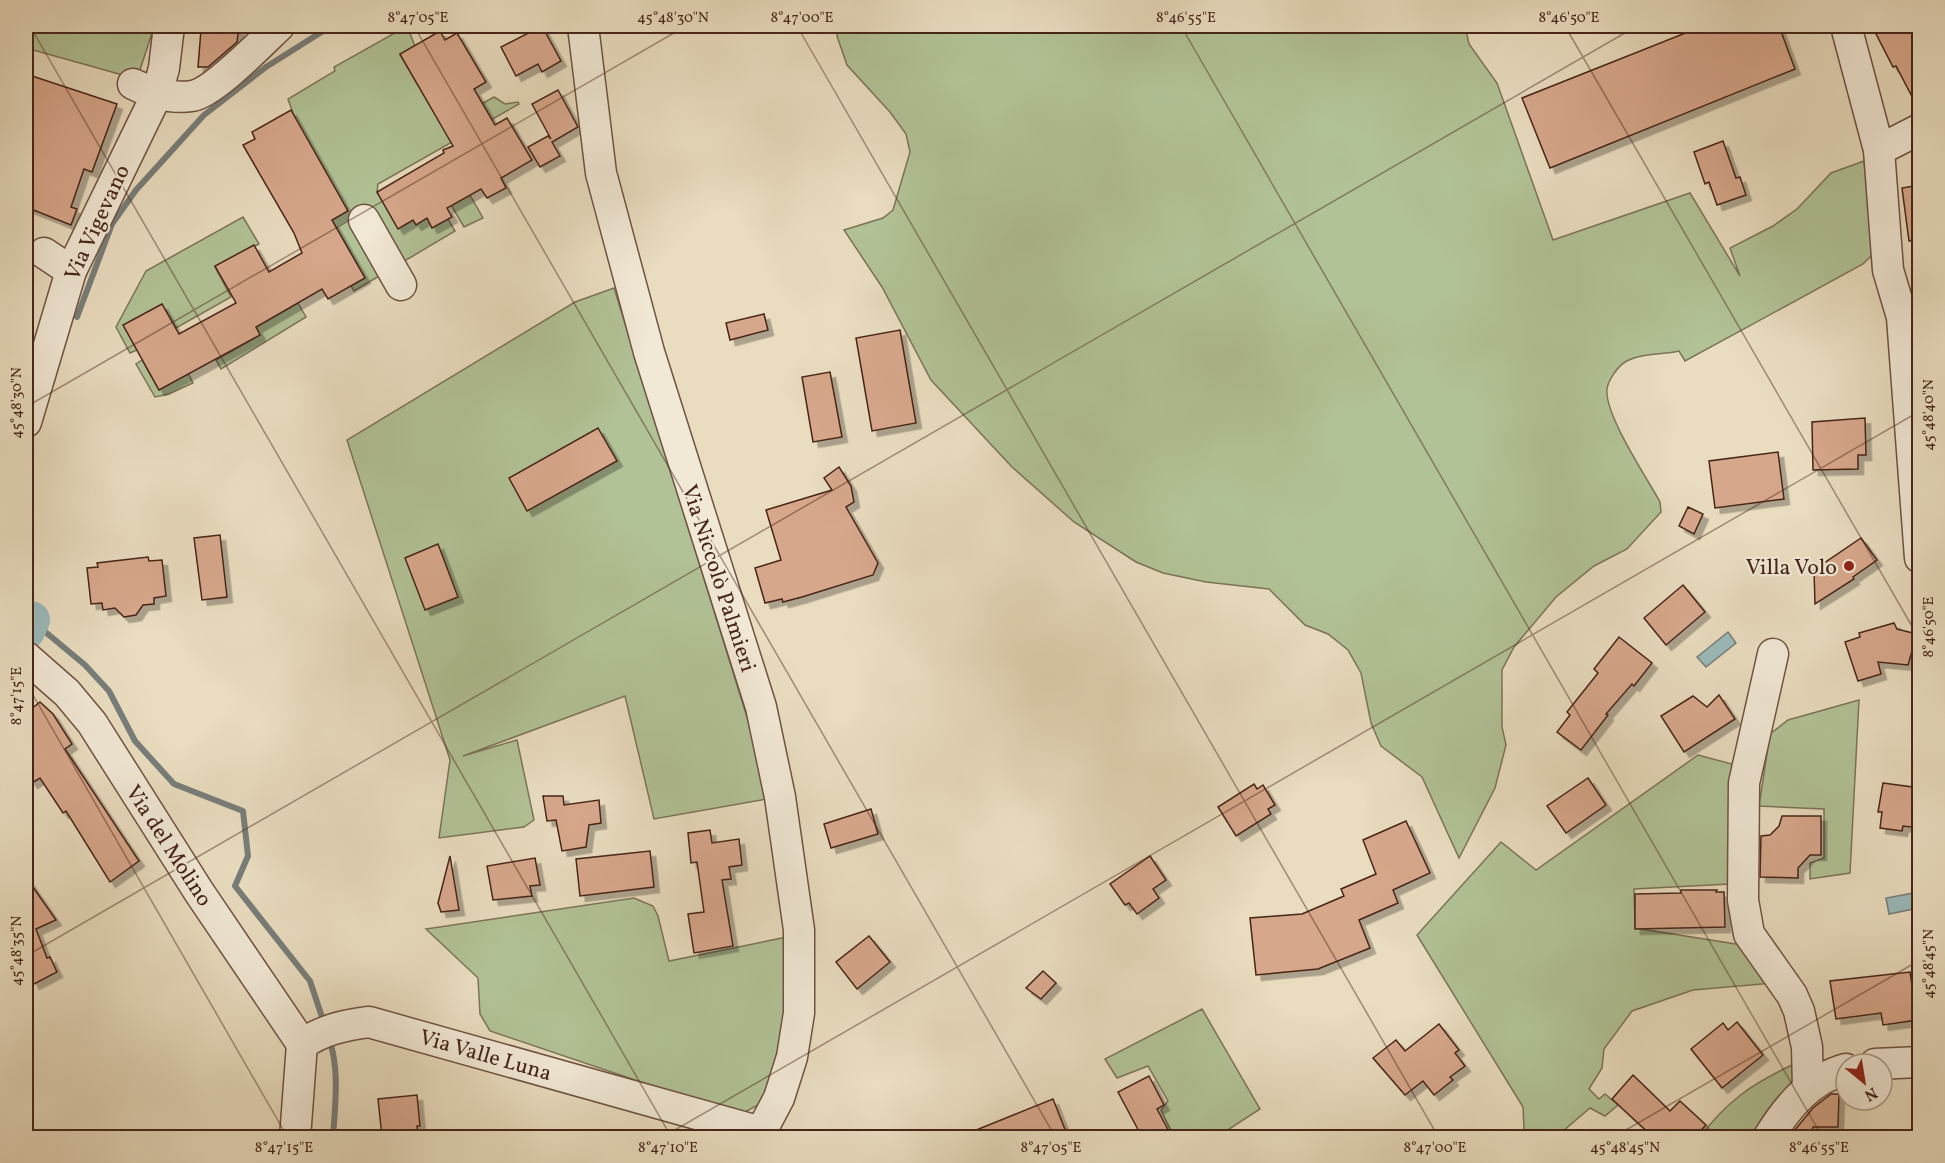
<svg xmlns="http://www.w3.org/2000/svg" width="1945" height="1163" font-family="Vollkorn,serif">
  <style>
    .green { fill: #b1c296; stroke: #7c7458; stroke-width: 1.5 }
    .water { fill: #9ababa; stroke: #787e7a; stroke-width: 1.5 }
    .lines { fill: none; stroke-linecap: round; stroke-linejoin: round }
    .stream { stroke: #787e7a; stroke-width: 6 }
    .river { stroke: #9ababa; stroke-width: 38 }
    .building { fill: #d7a78b; stroke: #462519; stroke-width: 1.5; filter: url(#shadow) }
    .minor-casing { stroke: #6f5342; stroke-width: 33 }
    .minor { stroke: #f1e8d5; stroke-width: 30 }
    .ticks { fill: none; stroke: #462519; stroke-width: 1.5; stroke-opacity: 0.45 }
    .poi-dot { fill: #8f2418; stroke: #f1e8d5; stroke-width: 2 }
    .labels { text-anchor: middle; stroke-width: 4.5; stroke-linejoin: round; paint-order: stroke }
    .street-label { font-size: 22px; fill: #462519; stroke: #f1e8d5 }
    .poi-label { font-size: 22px; fill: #462519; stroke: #f1e8d5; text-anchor: end }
    .neatline { fill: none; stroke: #462519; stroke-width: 2 }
    .ticks-label { font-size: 15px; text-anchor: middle; fill: #462519 }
  </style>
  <defs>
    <filter id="shadow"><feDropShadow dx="5.5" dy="5.5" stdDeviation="0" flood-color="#0004"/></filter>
  </defs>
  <rect width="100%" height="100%" fill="#e9dcbf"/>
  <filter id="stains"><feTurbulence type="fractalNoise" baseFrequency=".00333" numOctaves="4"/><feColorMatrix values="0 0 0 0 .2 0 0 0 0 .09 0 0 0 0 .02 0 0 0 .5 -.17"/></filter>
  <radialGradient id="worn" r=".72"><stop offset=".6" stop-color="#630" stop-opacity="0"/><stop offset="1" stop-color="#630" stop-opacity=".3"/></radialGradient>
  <g class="green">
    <path d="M26 26H150L152 33 137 79 26 48Z"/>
    <path d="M407 26 415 46 400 55 440 123 445 125 494 97 505 104 518 102 519 104 378 184 377 192 398 228 413 220 416 224 427 218 432 228 448 219 455 231 354 291 351 286 365 278 332 220 288 99 335 71 334 67Z"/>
    <path d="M849 26H1465L1469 44 1497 83 1553 240 1690 193 1740 276 1730 248 1773 226 1797 209 1831 173 1864 161 1876 251 1863 264 1685 361 1679 351C1663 355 1639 353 1625 362 1617 367 1608 381 1607 389 1604 414 1647 478 1660 502L1661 512 1627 549 1594 566 1556 597 1514 647 1502 670V727L1506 745 1495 788 1459 858 1422 777 1381 746 1371 723 1361 673 1348 650 1328 634 1305 625 1269 589 1206 582 1163 573 1136 562 1074 522 1012 467 931 380 882 287 844 230 883 218 893 210 910 152 906 134 890 112 847 65 837 36V32Z"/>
    <path d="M470 195 483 218 464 227 451 205Z"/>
    <path d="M243 217 259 244 215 267 231 297 176 328 162 304 124 325 137 350 130 353 116 327 146 271Z"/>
    <path d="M614 288 772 798 654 819 625 696 463 756 517 740 534 820 524 827 439 838 450 760 347 440 575 302Z"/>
    <path d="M298 303 306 317 221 369 216 360 260 335 256 327Z"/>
    <path d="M142 360 159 390 188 373 193 383 169 394 155 397 136 364Z"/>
    <path d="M1859 700 1850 873 1810 879V863L1824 858V809L1759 806 1770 734 1788 720Z"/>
    <path d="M1698 755 1739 766 1730 884 1634 889 1635 928 1742 945 1774 983 1693 990 1632 1011 1604 1049 1602 1068 1589 1089 1599 1099 1605 1094 1618 1105 1605 1116 1590 1108 1556 1137H1530L1524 1129 1523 1107 1417 935 1501 842 1536 870Z"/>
    <path d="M634 898 653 906 658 916 669 961 787 937 786 1021 774 1090 760 1104 745 1112 712 1106 490 1031 480 1014 478 978 426 929Z"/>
    <path d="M1202 1009 1260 1109 1217 1137H1174L1161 1110 1168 1101 1148 1066 1117 1078 1105 1059Z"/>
    <path d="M1794 1064 1796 1088 1762 1137 1699 1138C1728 1100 1752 1084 1794 1064Z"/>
  </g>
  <g class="water">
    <path d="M1728 632 1736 643 1706 667 1697 657Z"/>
    <path d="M1919 892V908L1889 914 1886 898Z"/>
  </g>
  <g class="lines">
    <g class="stream">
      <path d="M77 317 112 224 136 190 204 115 266 67 331 26"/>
      <path d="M26 607 31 620 85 665 109 691 135 741 174 784 243 811 248 856 235 886 310 981 324 1023"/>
      <path d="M329 1038C340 1071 335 1104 333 1138"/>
    </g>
    <path class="river" d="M26 631 31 620"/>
  </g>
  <g class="building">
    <path d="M542 26 561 61 542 72 538 64 516 76 501 47Z"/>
    <path d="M1703 26H1764L1766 31 1779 26 1795 69 1550 168 1522 98Z"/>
    <path d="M1872 26H1920V112L1896 66 1893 67Z"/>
    <path d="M239 27 237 42 208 67H198L201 30Z"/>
    <path d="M440 31 445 40 457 33 486 82 474 89 495 125 507 118 532 160 501 178 506 188 487 198 481 189 447 208 452 217 432 228 427 218 416 225 413 220 398 229 377 192 444 153 443 150 453 146 400 54Z"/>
    <path d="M26 74 117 104 92 172 84 169 71 207 77 209 71 225 26 207Z"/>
    <path d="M558 90 578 127 552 142 560 156 540 167 528 147 548 136 551 139 532 104Z"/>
    <path d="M291 110 348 211 332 220 365 278 328 299 322 289 256 327 260 335 159 390 123 325 162 304 179 334 236 303 215 266 254 245 269 272 302 253 294 233 243 145 255 139 252 132Z"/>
    <path d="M1723 141 1736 178 1740 177 1746 195 1717 205 1709 182 1705 184 1694 152Z"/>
    <path d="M1920 185V240L1909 241 1902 188Z"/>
    <path d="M764 314 768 330 730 340 726 323Z"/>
    <path d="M900 330 916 423 872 431 856 338Z"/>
    <path d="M830 372 842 437 813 442 802 377Z"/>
    <path d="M1865 418 1866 455H1858V469L1813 470 1812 422Z"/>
    <path d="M598 428 617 461 527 511 509 478Z"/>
    <path d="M1778 452 1784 499 1715 508 1709 461Z"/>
    <path d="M839 467 851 486 854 502 846 507 878 563 873 575 802 597 783 602 782 599 765 603 755 568 781 560 766 510 832 490 824 478Z"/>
    <path d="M1688 507 1703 514 1694 534 1679 526Z"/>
    <path d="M220 535 227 597 202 600 194 538Z"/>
    <path d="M1861 538 1877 560 1853 577 1854 579 1815 604 1814 570Z"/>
    <path d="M438 544 458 597 425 610 405 558Z"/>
    <path d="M148 557 149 561 162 560 166 596 154 598V604L143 605 136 615 124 617 115 608 103 610 102 603 91 604 87 568 98 567 97 563Z"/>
    <path d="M1683 585 1705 612 1666 645 1644 618Z"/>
    <path d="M1894 623 1897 629 1917 634 1908 665 1878 662 1881 674 1858 681 1845 642 1860 637 1859 633Z"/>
    <path d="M1619 637 1652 663 1634 686 1632 684 1606 714 1608 715 1581 750 1557 732 1570 715 1567 712 1598 673 1594 669Z"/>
    <path d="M1719 695 1735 719 1684 752 1661 716 1693 696 1707 707Z"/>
    <path d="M40 702 53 714 72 744 65 749 139 861 110 882 66 811 63 813 40 778 32 783 26 773V713Z"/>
    <path d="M1588 778 1606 805 1566 833 1547 806Z"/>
    <path d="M1883 783 1920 788V828L1903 826 1902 831 1880 828 1882 812H1878Z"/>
    <path d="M1254 784 1257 789 1263 785 1275 805 1268 809 1271 814 1236 836 1218 807Z"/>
    <path d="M543 796H563L564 805 599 800 601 823 589 825 586 847 562 851 556 820 547 821Z"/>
    <path d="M871 809 878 834 831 848 824 824Z"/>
    <path d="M1782 816H1821V855H1810L1798 868V878L1760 877 1761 836 1770 835 1779 826Z"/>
    <path d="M1406 821 1430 873 1393 890 1398 903 1359 920 1370 948 1318 969 1256 975 1250 918 1302 914 1344 896 1341 889 1376 874 1363 840Z"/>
    <path d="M710 830 712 843 739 839 742 865 729 867 731 879 722 880 733 946 694 953 688 914 704 912 697 862 691 863 688 833Z"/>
    <path d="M650 851 654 887 580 896 576 859Z"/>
    <path d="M450 856 459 910 441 912 438 903Z"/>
    <path d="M1150 856 1166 880 1153 889 1159 898 1137 914 1129 903 1125 905 1110 884Z"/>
    <path d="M535 858 540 885 530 886 532 896 493 900 487 866Z"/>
    <path d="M26 877 56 920 36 929 47 958 50 957 57 972 34 984 26 968Z"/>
    <path d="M1681 890H1717L1716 892H1724L1725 927 1635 929V894L1681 893Z"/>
    <path d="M869 936 890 962 857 989 836 962Z"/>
    <path d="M1043 971 1056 983 1041 999 1026 988Z"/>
    <path d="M1910 972 1917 1020 1883 1025 1881 1013 1836 1019 1830 981Z"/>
    <path d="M1737 1022 1763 1055 1722 1088 1691 1049 1723 1023 1728 1030Z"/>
    <path d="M1439 1024 1459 1050 1455 1053 1465 1066 1450 1077 1453 1080 1434 1095 1423 1081 1405 1095 1373 1058 1396 1040 1405 1051Z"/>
    <path d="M1633 1075 1670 1111 1680 1101 1706 1125 1694 1137H1653L1612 1099Z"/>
    <path d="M1149 1076 1164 1105 1157 1109 1172 1137H1142L1118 1092Z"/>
    <path d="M1831 1094H1839L1838 1127H1813L1810 1137H1789L1813 1108Z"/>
    <path d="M417 1095 420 1126H417L418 1137H382L378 1099Z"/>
    <path d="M1053 1099 1068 1137H959Z"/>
  </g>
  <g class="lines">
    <g class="minor-casing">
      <g id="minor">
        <path d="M583 26 601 173 649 352 761 707 780 797 799 930V1013L792 1057 779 1098 761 1132"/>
        <path d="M1846 26 1879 150 1888 270 1902 317 1920 558"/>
        <path d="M133 84C151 93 172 99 192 96 213 93 262 42 279 26"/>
        <path d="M1879 150 1920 129"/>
        <path d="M364 220 401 285"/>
        <path d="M44 253 71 271"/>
        <path d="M26 422 71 271 157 94 164 68 169 26"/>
        <path d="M1773 654 1744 783 1743 900 1749 934 1792 995 1799 1011 1807 1047 1808 1088"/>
        <path d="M26 657 67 693 92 723 199 892 302 1044"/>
        <path d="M302 1044C323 1030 344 1025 369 1022L761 1132"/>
        <path d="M1875 1064 1920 1062"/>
        <path d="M295 1138 302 1044"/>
        <path d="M1768 1138C1787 1107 1810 1079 1846 1069"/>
      </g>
    </g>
    <use href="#minor" class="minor"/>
  </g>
  <path class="ticks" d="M30 26 672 1138M414 26 1056 1138M797 26 1439 1138M1181 26 1823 1138M1565 26 1920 640M26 407 686 26M26 683 288 1138M26 956 1637 26M661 1138 1920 411M1612 1138 1920 960"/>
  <circle class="poi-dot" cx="1849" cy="566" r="6"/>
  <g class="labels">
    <g class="street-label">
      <text transform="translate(96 222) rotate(-65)" y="8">Via Vigevano</text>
      <text transform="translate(720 578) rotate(72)" y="8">Via Niccolò Palmieri</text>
      <text transform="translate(170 845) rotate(57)" y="8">Via del Molino</text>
      <text transform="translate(486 1054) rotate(16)" y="8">Via Valle Luna</text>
    </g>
    <g class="poi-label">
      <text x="1837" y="574">Villa Volo</text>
    </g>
  </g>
  <rect width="1945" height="1163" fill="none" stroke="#e9dcbf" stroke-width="66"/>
  <g transform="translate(1864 1082) rotate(150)"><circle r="28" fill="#f1e8d5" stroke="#ad9a8a" stroke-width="1.5"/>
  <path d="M0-4.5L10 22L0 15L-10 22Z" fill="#8f2418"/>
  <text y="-9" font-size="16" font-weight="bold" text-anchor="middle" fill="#462519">N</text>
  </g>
  <rect x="33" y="33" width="1879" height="1097" class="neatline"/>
  <g class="ticks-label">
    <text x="418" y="22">8°47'05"E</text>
    <text x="673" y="22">45°48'30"N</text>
    <text x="802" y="22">8°47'00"E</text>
    <text x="1186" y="22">8°46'55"E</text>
    <text x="1569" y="22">8°46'50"E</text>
    <text transform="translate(16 403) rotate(-90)" y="5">45°48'30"N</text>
    <text transform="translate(1928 415) rotate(-90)" y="5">45°48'40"N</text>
    <text transform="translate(1928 627) rotate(-90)" y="5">8°46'50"E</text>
    <text transform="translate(16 696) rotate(-90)" y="5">8°47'15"E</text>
    <text transform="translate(16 951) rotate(-90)" y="5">45°48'35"N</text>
    <text transform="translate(1928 964) rotate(-90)" y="5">45°48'45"N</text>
    <text x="284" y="1152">8°47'15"E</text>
    <text x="668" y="1152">8°47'10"E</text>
    <text x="1051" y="1152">8°47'05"E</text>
    <text x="1435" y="1152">8°47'00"E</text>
    <text x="1625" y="1152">45°48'45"N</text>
    <text x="1819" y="1152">8°46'55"E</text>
  </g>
  <rect width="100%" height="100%" filter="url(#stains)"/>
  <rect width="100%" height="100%" fill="url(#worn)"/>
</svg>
